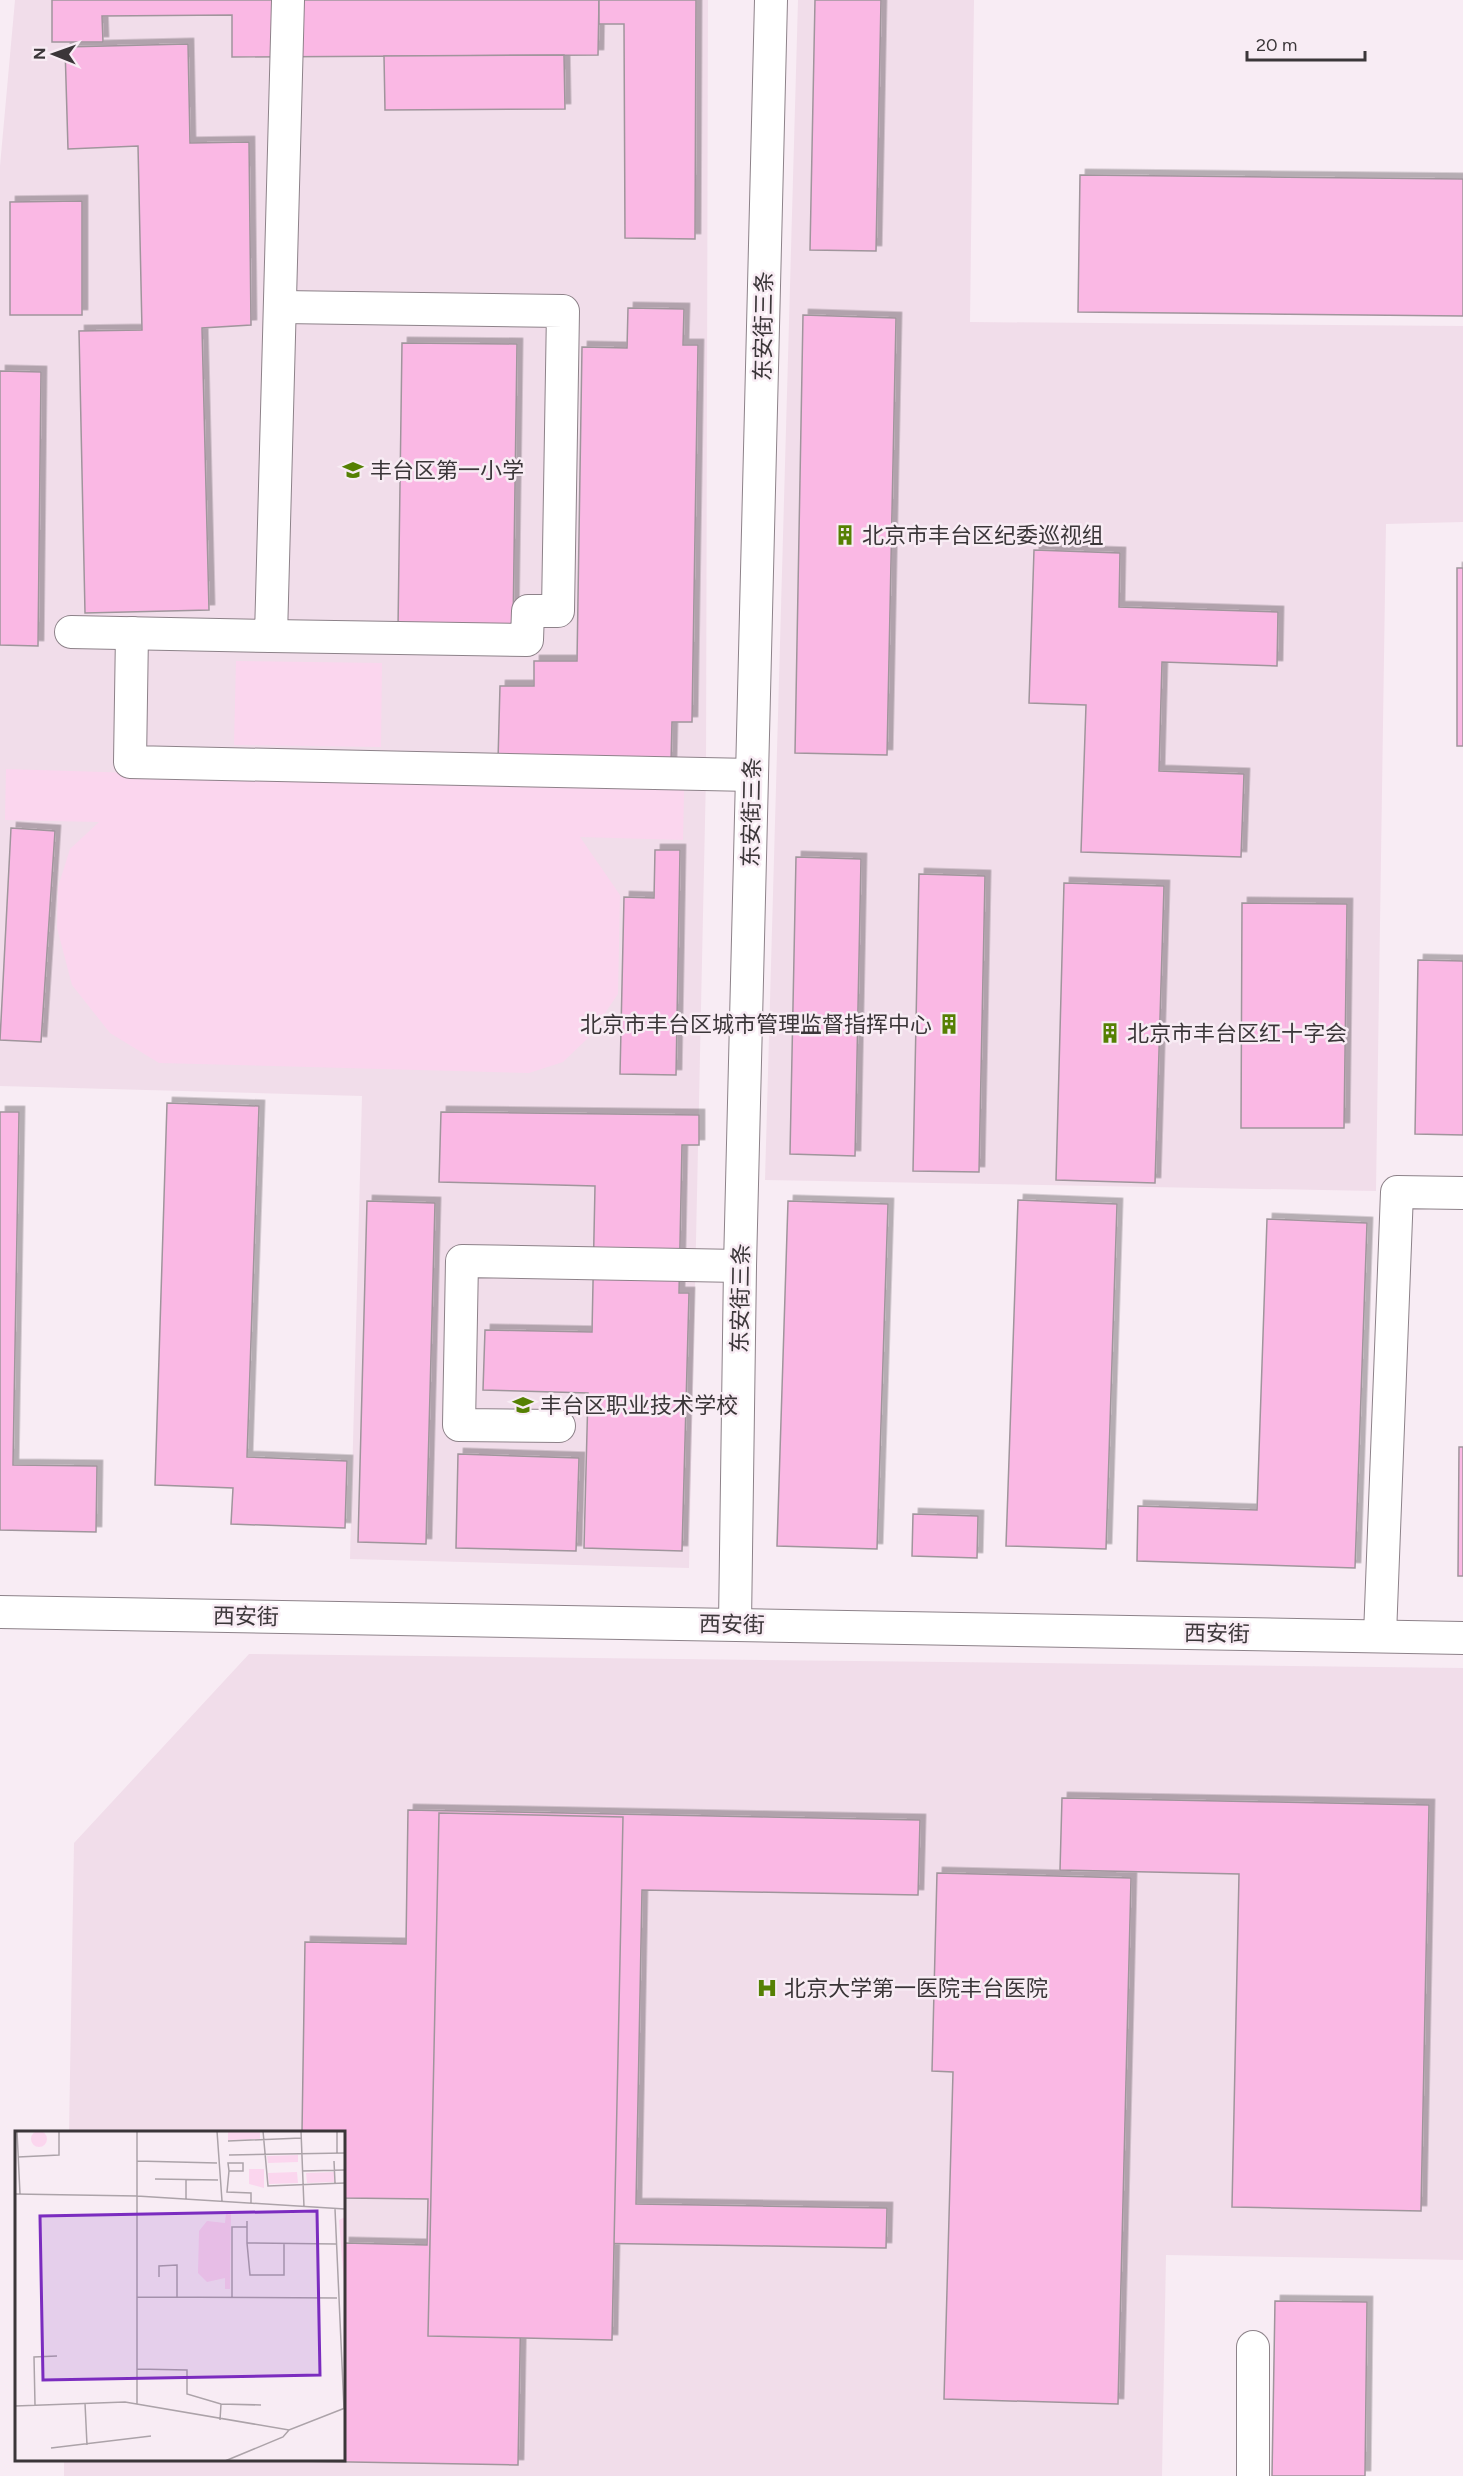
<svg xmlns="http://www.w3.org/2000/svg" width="1463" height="2476" font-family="Figtree,'Noto Sans SC',sans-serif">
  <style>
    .built { fill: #f1ddea }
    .green { fill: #fbd6ee }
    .building { fill: #fab8e4; stroke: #a0959c; stroke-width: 1.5; filter: url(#shadow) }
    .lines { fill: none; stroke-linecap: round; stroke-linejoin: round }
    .street-casing { stroke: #8d8289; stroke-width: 34 }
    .street { stroke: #fff; stroke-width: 32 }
    .labels { text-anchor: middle; stroke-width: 5; stroke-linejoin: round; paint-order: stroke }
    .street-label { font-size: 22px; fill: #3b3639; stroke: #f8ecf4 }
    .poi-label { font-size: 22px; fill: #3b3639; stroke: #f8ecf4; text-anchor: start }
    .inset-road { fill: none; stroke: #aca3a9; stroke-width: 1.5 }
    .view { fill: #7b2cbf; fill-opacity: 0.15; stroke: #7b2cbf; stroke-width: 3 }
    .inset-edge { fill: none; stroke: #3b3639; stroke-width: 3 }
  </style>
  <defs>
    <filter id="shadow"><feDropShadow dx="5.5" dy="-5.5" stdDeviation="0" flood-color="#0004"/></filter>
  </defs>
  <rect width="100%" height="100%" fill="#f8ecf4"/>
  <g class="built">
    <path d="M15 0H708L706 775 689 1568 350 1559 362 1096 0 1086V166Z"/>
    <path d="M798 0H974L970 322 1463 326V522L1386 524 1376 1191 765 1180Z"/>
    <path d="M249 1654 1463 1668V2260L1166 2255 1162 2476H64V2460H344V2132H69L74 1843Z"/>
  </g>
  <g class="green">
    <path d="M236 661 382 663 381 747 234 745Z"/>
    <path d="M6 769 684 790 683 840 580 837 620 895 618 994 588 1038 563 1062 529 1073 159 1063 110 1033 72 985 57 928 58 887 70 849 99 822 5 820Z"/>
  </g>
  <g class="building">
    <path d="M52 0H599L598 55 232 57V15L102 16 103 42H52Z"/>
    <path d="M599 0H696L695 239 625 238 624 24H599Z"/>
    <path d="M815 0H881L876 251 810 250Z"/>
    <path d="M188 44 190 143 249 142 251 325 202 328 209 610 85 613 79 331 142 330 138 146 68 149 65 47Z"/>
    <path d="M564 55 565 109 385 110 384 56Z"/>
    <path d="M1080 175 1463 179V316L1078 312Z"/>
    <path d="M82 201V315H10V202Z"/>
    <path d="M628 308 684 309 683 345H698L692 722H672L671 763 498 760 500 686H534V661H577L582 347 627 348Z"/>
    <path d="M803 315 896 318 887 755 795 753Z"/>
    <path d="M402 343 517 344 513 629 398 628Z"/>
    <path d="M0 371 41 372 38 646 0 645Z"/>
    <path d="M1034 550 1120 553 1119 607 1278 612 1277 666 1162 662 1159 771 1244 774 1241 857 1081 852 1086 705 1029 703Z"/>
    <rect x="1457" y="568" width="6" height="178"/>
    <path d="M11 828 55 831 41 1042 0 1040Z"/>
    <path d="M655 850H680L676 1075 620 1074 624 897 654 898Z"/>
    <path d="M796 857 861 859 855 1156 790 1154Z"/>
    <path d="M919 874 985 876 979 1172 913 1171Z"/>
    <path d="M1064 883 1164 886 1155 1183 1056 1180Z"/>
    <path d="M1242 903 1347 904 1344 1128H1241Z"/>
    <path d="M1418 960 1463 961V1135L1415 1134Z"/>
    <path d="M167 1103 259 1106 247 1457 347 1461 345 1528 231 1524 233 1488 155 1485Z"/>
    <path d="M0 1112H19L13 1465 97 1466 96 1532 0 1530Z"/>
    <path d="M441 1112 699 1115V1145H682L679 1293H689L682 1551 584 1548 588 1393 483 1390 485 1330 592 1332 595 1186 439 1182Z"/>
    <path d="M1018 1200 1117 1204 1106 1549 1006 1546Z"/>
    <path d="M367 1201 435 1203 426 1544 358 1542Z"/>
    <path d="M788 1201 888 1204 877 1549 777 1546Z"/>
    <path d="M1267 1219 1367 1223 1355 1568 1137 1561 1138 1506 1257 1510Z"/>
    <path d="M1459 1447H1463V1576H1458Z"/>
    <path d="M458 1454 579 1458 576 1551 456 1548Z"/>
    <path d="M913 1514 978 1516 977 1558 912 1556Z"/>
    <path d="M1062 1798 1429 1805 1421 2211 1232 2207 1239 1874 1060 1870Z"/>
    <path d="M408 1810 920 1820 918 1895 642 1890 636 2204 887 2208 886 2248 522 2242 518 2465 293 2461 344 2460V2243L427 2245 428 2199 344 2198V2132H302L305 1942 406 1944Z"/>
    <path d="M439 1813 623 1817 612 2340 428 2336Z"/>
    <path d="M937 1873 1131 1878 1118 2404 944 2399 953 2072 932 2071Z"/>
    <path d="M1275 2301 1367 2302 1365 2476H1272Z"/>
  </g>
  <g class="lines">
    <g class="street-casing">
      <g id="street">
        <path d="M71 632 271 636 288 0"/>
        <path d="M132 633 130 762 752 775"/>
        <path d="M271 636 527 640 528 611H558L563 311 282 307"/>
        <path d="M559 1426 459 1425 462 1261 740 1266"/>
        <path d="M0 1612 1463 1638"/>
        <path d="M735 1624 740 1266 771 0"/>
        <path d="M1380 1635 1397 1192 1463 1193"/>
        <path d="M1253 2347V2476"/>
      </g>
    </g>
    <use href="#street" class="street"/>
  </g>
  <defs>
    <g id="school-bare" transform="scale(1.62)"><path d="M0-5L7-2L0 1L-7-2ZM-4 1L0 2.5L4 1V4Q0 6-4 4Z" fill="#558003" stroke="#f8ecf4" stroke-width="2.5" paint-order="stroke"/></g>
    <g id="building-bare" transform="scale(1.62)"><path d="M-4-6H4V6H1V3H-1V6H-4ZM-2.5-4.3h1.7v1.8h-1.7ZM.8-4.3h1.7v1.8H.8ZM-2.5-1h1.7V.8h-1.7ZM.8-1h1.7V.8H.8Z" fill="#558003" stroke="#f8ecf4" stroke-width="2.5" paint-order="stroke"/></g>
    <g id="university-bare" transform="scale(1.62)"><path d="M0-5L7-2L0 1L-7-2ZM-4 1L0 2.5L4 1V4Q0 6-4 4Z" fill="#558003" stroke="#f8ecf4" stroke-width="2.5" paint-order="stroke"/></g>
    <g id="hospital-bare" transform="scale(1.62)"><path d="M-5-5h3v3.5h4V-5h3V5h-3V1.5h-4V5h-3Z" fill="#558003" stroke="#f8ecf4" stroke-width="2.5" paint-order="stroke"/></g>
  </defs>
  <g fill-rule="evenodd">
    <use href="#school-bare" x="353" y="470"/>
    <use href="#building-bare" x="845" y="535"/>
    <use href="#building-bare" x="949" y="1024"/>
    <use href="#building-bare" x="1110" y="1033"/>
    <use href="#university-bare" x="523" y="1405"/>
    <use href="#hospital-bare" x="767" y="1988"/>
  </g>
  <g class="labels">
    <g class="street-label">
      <text transform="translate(763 326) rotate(-89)" y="8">东安街三条</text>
      <text transform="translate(751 812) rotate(-89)" y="8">东安街三条</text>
      <text transform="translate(740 1298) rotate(-89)" y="8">东安街三条</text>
      <text transform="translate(246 1616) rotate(1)" y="8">西安街</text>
      <text transform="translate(732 1624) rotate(1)" y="8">西安街</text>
      <text transform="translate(1217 1633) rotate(1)" y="8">西安街</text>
    </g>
    <g class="poi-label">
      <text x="370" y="478">丰台区第一小学</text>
      <text x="862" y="543">北京市丰台区纪委巡视组</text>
      <text x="932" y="1032" text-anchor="end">北京市丰台区城市管理监督指挥中心</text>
      <text x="1127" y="1041">北京市丰台区红十字会</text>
      <text x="540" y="1413">丰台区职业技术学校</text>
      <text x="784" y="1996">北京大学第一医院丰台医院</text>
    </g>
  </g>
  <g transform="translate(15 2131)">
    <rect width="330" height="330" fill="#f8ecf4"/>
    <path d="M213 0H245V8L213 9ZM16 8a8 8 0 1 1 16 0a8 8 0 1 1-16 0ZM283 24V31L253 32 252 25ZM234 38H249V57L234 53ZM282 41 283 52 254 53 253 42ZM319 41V51L292 52 291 42ZM211 82H216L215 158H210V147L192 151 183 142 184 100 192 90 210 92ZM330 86V149L329 153 324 89Z" fill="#fbd6ee"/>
    <path class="inset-road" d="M2 0 5 63M122 0V30L202 32M202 0 207 70M248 0 253 55 330 52M286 0 289 76M322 0V22M213 10 286 7M214 24 330 22M3 26 44 24V0M319 30 320 52M214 40 213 32H228V40H214L212 61 236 62V72M287 40 330 39M140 48 203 49M171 48V68M0 63 122 65 330 78M320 78 329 278M232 90V112L321 113M232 112 235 144H269V112M144 146V135L162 134V166M122 166 322 167M217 166V96H232M122 238 172 239V263L206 273M70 272 72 314M122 273V30M20 274 19 226 42 225M0 275 110 271 274 299 330 277M205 289 206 273 246 274M36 317 136 305M210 330 268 306 274 299"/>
    <path class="view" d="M302 80 305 244 28 249 25 85Z"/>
    <rect width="330" height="330" class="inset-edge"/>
  </g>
  <g transform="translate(54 54) rotate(271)" stroke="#f8ecf4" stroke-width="4.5" paint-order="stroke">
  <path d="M0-4.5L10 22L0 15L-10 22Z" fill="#3b3639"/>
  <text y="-9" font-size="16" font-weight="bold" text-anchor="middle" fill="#3b3639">N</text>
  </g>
  <path d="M1247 51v9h118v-9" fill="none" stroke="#3b3639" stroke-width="3"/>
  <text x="1256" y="51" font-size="18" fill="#3b3639" stroke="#f8ecf4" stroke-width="4.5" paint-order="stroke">20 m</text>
</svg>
